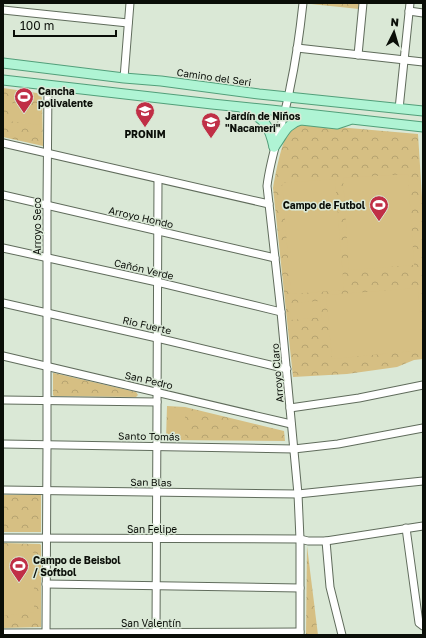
<svg xmlns="http://www.w3.org/2000/svg" width="426" height="638" font-family="'Golos Text',sans-serif">
  <style>
    .park { fill: url(#park-crowns) }
    .garden { fill: #d6bf83 }
    .lines { fill: none; stroke-linecap: round; stroke-linejoin: round }
    .minor-casing { stroke: #606c5c; stroke-width: 9 }
    .major-casing { stroke: #529f7a; stroke-width: 11 }
    .minor { stroke: #fff; stroke-width: 7 }
    .major { stroke: #aff4d4; stroke-width: 9 }
    .labels { text-anchor: middle; stroke-width: 3; stroke-linejoin: round; paint-order: stroke }
    .street-label { font-size: 10px; fill: #0a0e08; stroke: #dae8d6 }
    .poi-label { font-size: 10px; font-weight: bold; fill: #0a0e08; stroke: #dae8d6; text-anchor: start }
  </style>
  <defs>
    <pattern id="park-crowns" width="20" height="18" patternUnits="userSpaceOnUse"><rect width="20" height="18" fill="#d6bf83"/><path d="M2 6a3 3 0 1 1 6 0M12 15a3 3 0 1 1 6 0" fill="none" stroke="#b6a370"/></pattern>
  </defs>
  <rect width="100%" height="100%" fill="#dae8d6"/>
  <g class="park">
    <path d="M311 3H359V9L311 4Z"/>
    <path d="M3 88 37 93 41 95 42 99 43 146 3 137Z"/>
    <path d="M303 124 418 134 423 213V359L414 360 397 367 347 374 293 377 273 188C276 173 281 140 291 130 295 127 299 125 303 124Z"/>
    <path d="M53 373H54L136 392 138 395 136 397 54 396 53 395Z"/>
    <path d="M167 406 185 407 284 431 285 441 166 440Z"/>
    <rect x="3" y="495" width="38" height="37"/>
    <path d="M3 543 40 544 41 545V627L3 628Z"/>
    <path d="M307 546 318 635H306Z"/>
  </g>
  <g class="garden">
    <path d="M10 103 41 106 39 125 8 121Z"/>
    <path d="M408 174 414 265 349 270 343 178Z"/>
    <path d="M335 179 344 290 291 294 282 183Z"/>
    <path d="M418 288 423 350 332 359 326 295Z"/>
    <path d="M320 301 322 317 291 320 290 303Z"/>
    <rect x="168" y="408" width="17" height="31"/>
    <path d="M3 551H31L34 553V612L3 616Z"/>
  </g>
  <g class="lines">
    <g class="minor-casing">
      <g id="minor">
        <path d="M3 10 128 23"/>
        <path d="M409 11 423 13"/>
        <path d="M297 48 423 62"/>
        <path d="M358 55 363 3"/>
        <path d="M124 78 130 3"/>
        <path d="M399 109 410 3"/>
        <path d="M3 143 269 204"/>
        <path d="M3 195 275 258"/>
        <path d="M3 248 157 282 281 312"/>
        <path d="M3 303 157 338 287 369"/>
        <path d="M3 356 291 424"/>
        <path d="M3 400 157 402"/>
        <path d="M290 408 359 398 423 385"/>
        <path d="M3 444 294 449 338 444 423 428"/>
        <path d="M3 490 298 494 423 481"/>
        <path d="M406 528 419 623 423 626"/>
        <path d="M3 538 300 539 308 541H326L423 526"/>
        <path d="M326 541 330 587 342 635"/>
        <path d="M46 584 300 588"/>
        <path d="M3 633 300 632"/>
        <path d="M46 635 47 445V205L48 86"/>
        <path d="M156 635 158 179"/>
        <path d="M300 635V539L298 494 281 312 267 186C271 152 284 122 290 88 296 60 300 31 303 3"/>
      </g>
    </g>
    <g class="major-casing">
      <g id="major">
        <path d="M3 63 124 78 161 81 259 94 423 111"/>
        <path d="M3 80 212 104 271 110 423 127"/>
        <path d="M244 111C265 116 270 129 274 147"/>
        <path d="M274 147C283 136 285 124 301 120L337 124 349 120"/>
      </g>
    </g>
    <use href="#minor" class="minor"/>
    <use href="#major" class="major"/>
  </g>
  <defs>
    <g id="stadium-pin" transform="scale(1)"><path d="M0 17L-7.5 6A9.5 9.5 0 1 1 7.5 6Z" fill="#c02f46" stroke="#dae8d6"/><path d="M0-5a6.5 5 0 1 0 0 10a6.5 5 0 1 0 0-10ZM-3.5-1.8h7v3.6h-7Z" fill="#fff"/></g>
    <g id="school-pin" transform="scale(1)"><path d="M0 17L-7.5 6A9.5 9.5 0 1 1 7.5 6Z" fill="#c02f46" stroke="#dae8d6"/><path d="M0-5L7-2L0 1L-7-2ZM-4 1L0 2.5L4 1V4Q0 6-4 4Z" fill="#fff"/></g>
  </defs>
  <g fill-rule="evenodd">
    <use href="#stadium-pin" x="24" y="97"/>
    <use href="#school-pin" x="145" y="111"/>
    <use href="#school-pin" x="211" y="122"/>
    <use href="#stadium-pin" x="379" y="205"/>
    <use href="#stadium-pin" x="19" y="566"/>
  </g>
  <g class="labels">
    <g class="street-label">
      <text transform="translate(214 77) rotate(8)" y="4">Camino del Seri</text>
      <text transform="translate(141 217) rotate(13)" y="4">Arroyo Hondo</text>
      <text transform="translate(37 226) rotate(-90)" y="4">Arroyo Seco</text>
      <text transform="translate(144 269) rotate(13)" y="4">Cañón Verde</text>
      <text transform="translate(147 325) rotate(13)" y="4">Rio Fuerte</text>
      <text transform="translate(277 373) rotate(-95)" y="4">Arroyo Claro</text>
      <text transform="translate(149 380) rotate(13)" y="4">San Pedro</text>
      <text transform="translate(149 436) rotate(1)" y="4">Santo Tomás</text>
      <text transform="translate(151 482) rotate(1)" y="4">San Blas</text>
      <text x="152" y="533">San Felipe</text>
      <text x="151" y="627">San Valentín</text>
    </g>
    <g class="poi-label">
      <text x="38" y="95">Cancha<tspan x="38" dy="12">polivalente</tspan></text>
      <text x="225" y="120">Jardín de Niños<tspan x="225" dy="12">"Nacameri"</tspan></text>
      <text x="145" y="138" text-anchor="middle">PRONIM</text>
      <text x="365" y="209" text-anchor="end">Campo de Futbol</text>
      <text x="33" y="564">Campo de Beisbol<tspan x="33" dy="12">/ Softbol</tspan></text>
    </g>
  </g>
  <rect width="426" height="638" fill="none" stroke="#0a0e08" stroke-width="8"/>
  <g transform="translate(394 32) rotate(5)" stroke="#dae8d6" stroke-width="3" paint-order="stroke">
  <path d="M0-3L7 15L0 10L-7 15Z" fill="#0a0e08"/>
  <text y="-6" font-size="11" font-weight="bold" text-anchor="middle" fill="#0a0e08">N</text>
  </g>
  <path d="M14 30v6h102v-6" fill="none" stroke="#0a0e08" stroke-width="2"/>
  <text x="20" y="30" font-size="12" fill="#0a0e08" stroke="#dae8d6" stroke-width="3" paint-order="stroke">100 m</text>
</svg>
